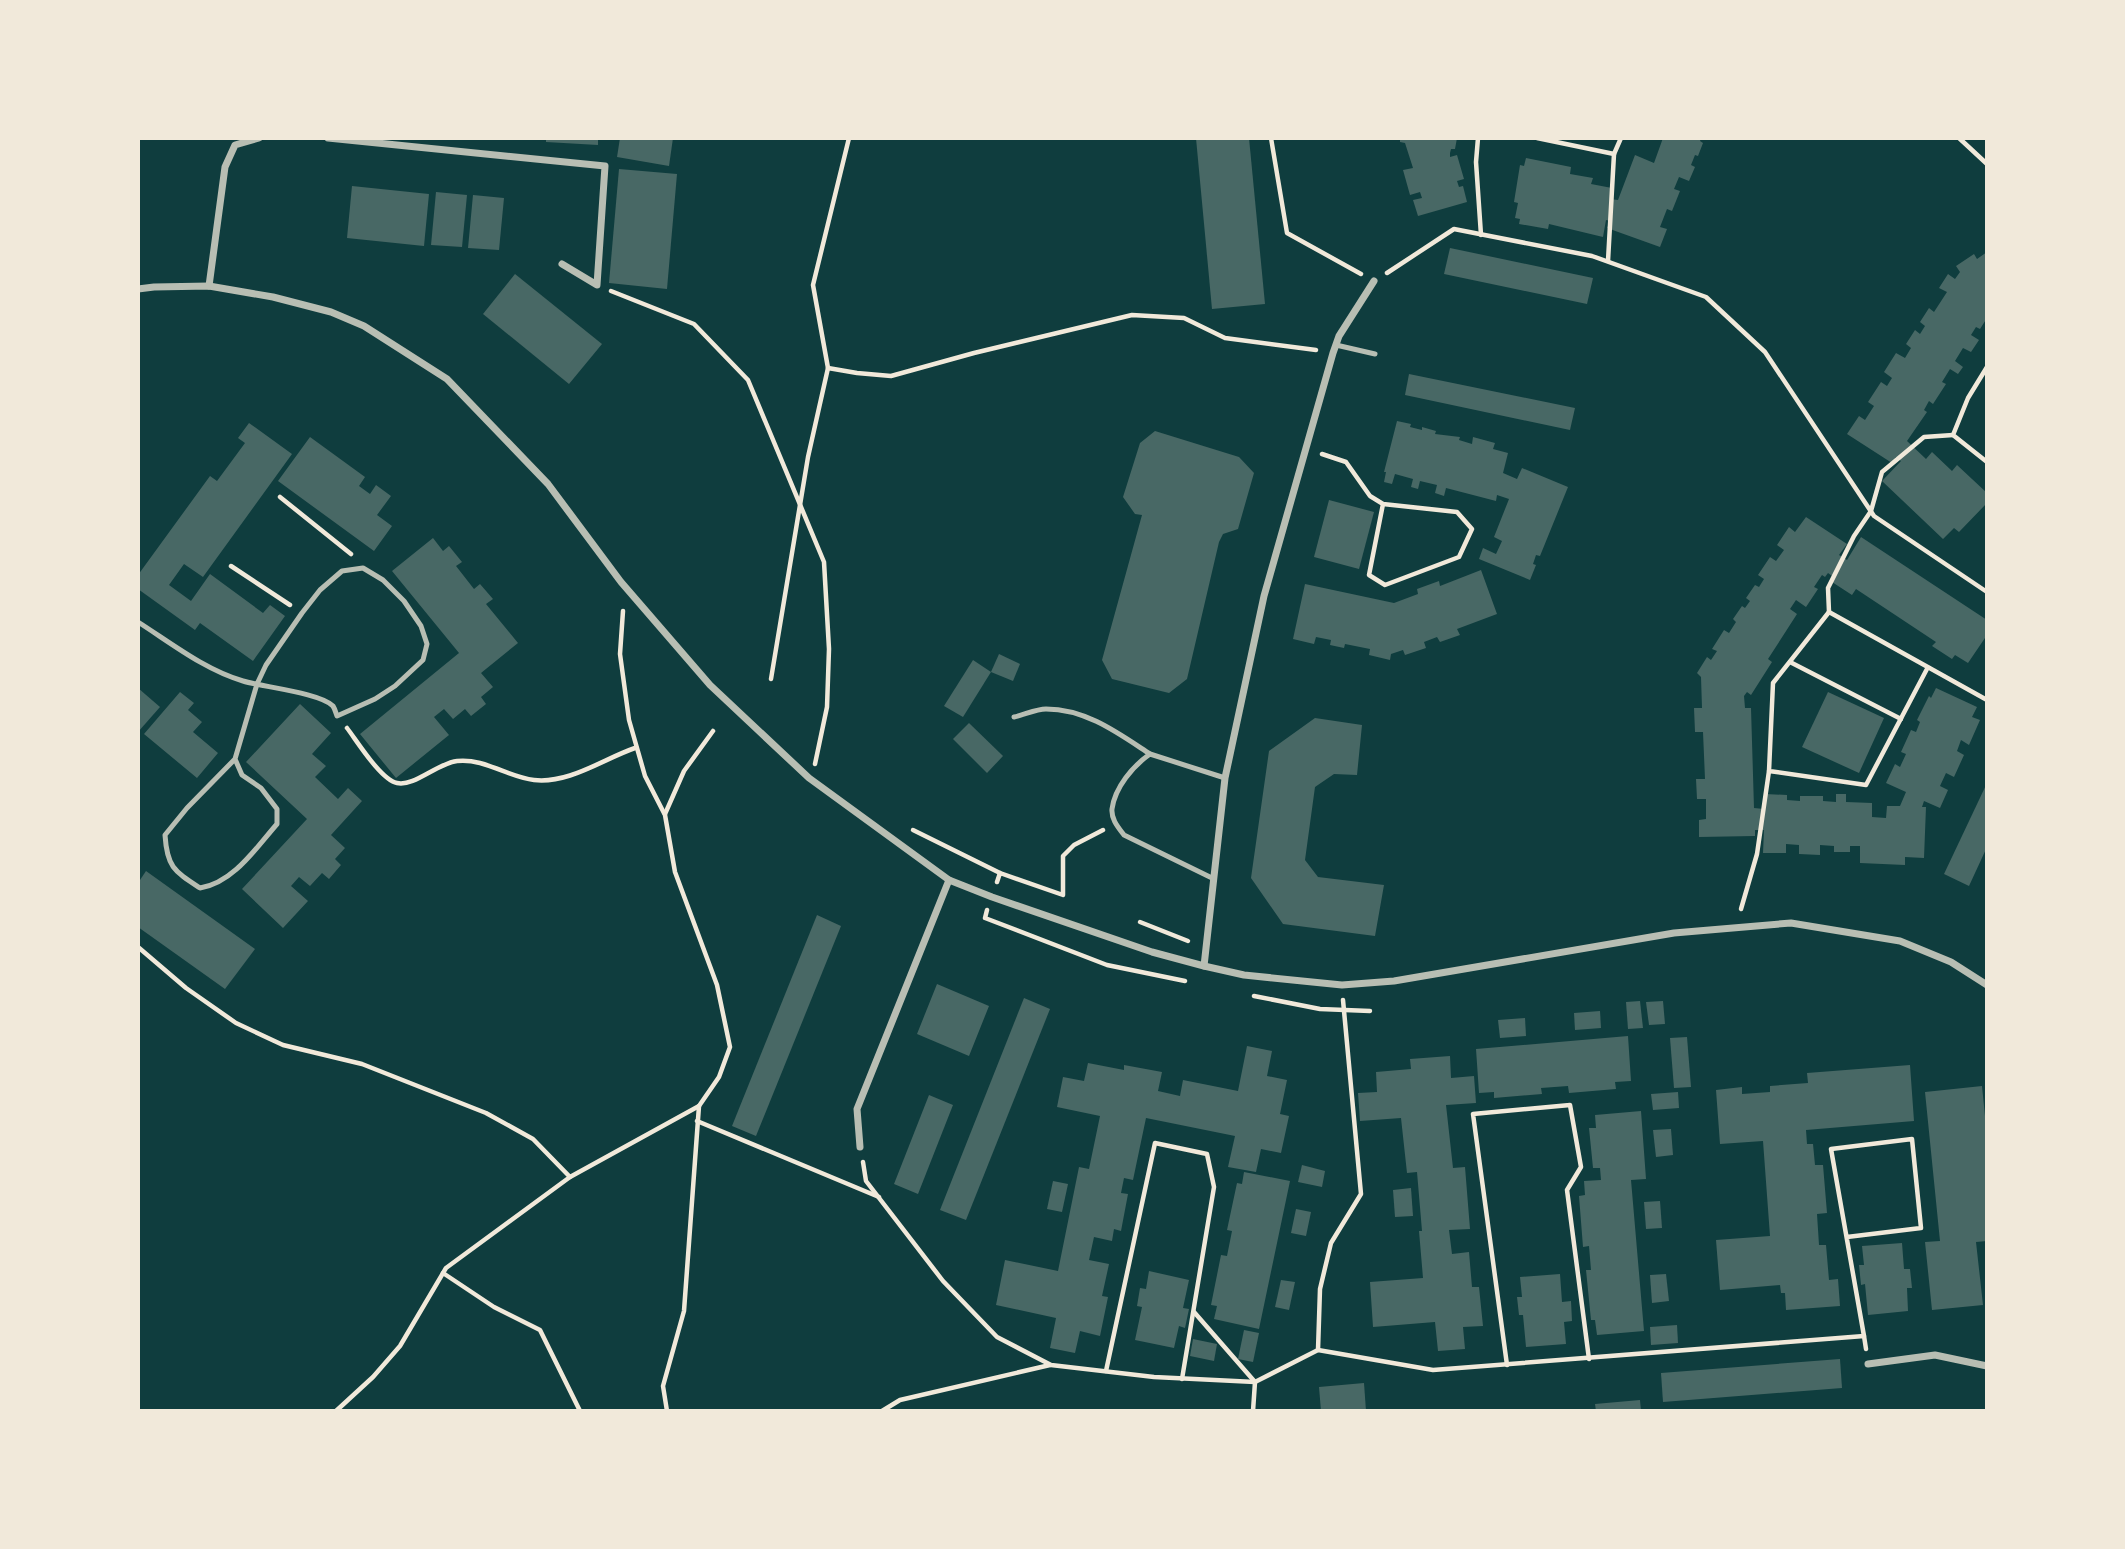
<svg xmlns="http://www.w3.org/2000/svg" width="2125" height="1549" font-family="Commissioner,sans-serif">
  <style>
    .building { fill: #486865 }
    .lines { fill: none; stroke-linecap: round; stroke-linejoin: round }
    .path { stroke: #f1e9da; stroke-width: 4.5 }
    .service { stroke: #b8beb3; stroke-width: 5 }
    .minor { stroke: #b8beb3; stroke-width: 7 }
  </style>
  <rect width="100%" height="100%" fill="#0f3d3e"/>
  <g class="building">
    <path d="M546 138H598V145L546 142Z"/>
    <path d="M620 138H673L669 166 617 157Z"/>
    <path d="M1196 138H1249L1265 304 1212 309Z"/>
    <path d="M1400 138H1457L1455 149H1451L1450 153V157L1457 155 1464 179 1457 181 1459 187 1463 186 1467 202 1418 216 1413 200 1422 198 1420 192 1410 195 1403 170 1413 168 1405 143 1400 142Z"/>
    <path d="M1663 138H1701L1700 141 1703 143 1698 156 1695 155 1691 165 1695 167 1689 181 1679 177 1674 189 1680 191 1672 211 1667 209 1660 227 1667 229 1660 247 1607 228 1610 221 1606 220 1603 237 1549 224 1548 229 1519 224 1520 219 1515 218 1518 203 1514 202 1520 165 1524 166 1526 158 1571 167 1570 174 1593 178 1591 184 1612 188 1610 199 1618 200 1635 155 1654 163Z"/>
    <path d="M619 169 677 174 667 289 609 283Z"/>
    <path d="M352 186 429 194 424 246 347 238Z"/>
    <path d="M436 192 467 195 462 247 431 245Z"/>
    <path d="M473 195 504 198 499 250 468 248Z"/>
    <path d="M1450 248 1593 278 1587 304 1444 274Z"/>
    <path d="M1987 252V318L1980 329 1976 327 1971 335 1979 340 1971 352 1963 348 1955 361 1963 367 1958 374 1950 369 1942 382 1946 384 1933 404 1929 401 1924 410 1927 412 1907 441 1926 459 1932 452 1952 471 1957 465 1987 493 1986 504 1959 532 1954 528 1943 539 1882 481 1901 461 1896 457 1892 463 1847 434 1859 416 1865 420 1874 406 1868 402 1881 382 1887 386 1892 378 1884 372 1896 353 1905 358 1911 348 1906 344 1915 330 1920 334 1925 326 1920 322 1929 308 1934 312 1947 292 1939 288 1948 274 1955 279 1960 272 1956 266 1974 254 1977 259Z"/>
    <path d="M515 274 602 344 569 384 483 314Z"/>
    <path d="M1409 374 1575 408 1570 430 1405 395Z"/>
    <path d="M1397 421 1411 424 1410 427 1422 430V427L1436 431 1435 434 1460 437 1459 440 1472 444 1473 437 1495 443 1493 449 1508 453 1503 473 1517 479 1522 468 1568 487 1540 556 1536 555 1533 564 1536 565 1530 580 1479 559 1483 548 1496 554 1502 541 1494 537 1509 499 1497 495 1496 501 1446 488 1444 496 1435 493 1437 485 1420 481 1418 489 1411 487 1413 479 1395 474 1392 484 1384 482 1386 472H1384Z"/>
    <path d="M249 423 292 454 203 577 184 564 169 585 191 601 210 574 263 613 270 605 285 616 253 661 200 623 195 630 138 589V575L210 476 217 481 245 443 238 438Z"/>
    <path d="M1155 431 1239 457 1254 473 1238 529 1223 534 1219 542 1187 679 1169 693 1112 679 1102 660 1142 515 1135 514 1123 497 1140 443Z"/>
    <path d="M310 437 365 477 359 486 370 494 376 485 391 496 377 515 392 526 374 551 278 481Z"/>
    <path d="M1329 500 1374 512 1359 569 1314 557Z"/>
    <path d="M1806 517 1847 544 1839 555 1847 560 1861 537 1987 620V635L1968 663 1955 655 1952 659 1932 646 1936 642 1856 589 1852 595 1832 582 1835 578 1828 573 1825 577 1822 575 1814 587 1818 589 1806 607 1796 600 1790 609 1797 614 1768 659 1772 662 1751 695 1747 692 1744 696 1745 708H1751L1754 808 1764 809 1765 794 1787 795V800L1800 801V796H1823V801L1836 802V794H1846V802L1872 803V817L1886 818 1887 806H1900L1906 792 1886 783 1895 764 1900 767 1906 754 1901 752 1911 730 1916 732 1920 722 1917 720 1929 696 1931 698 1936 688 1977 707 1972 717 1980 720 1969 745 1961 740 1957 751 1964 755 1954 777 1946 773 1940 786 1948 790 1940 808 1924 801 1922 807H1926L1924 858 1905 857V865L1860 863V846H1850V852H1834V846L1820 845V855L1799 854V845L1786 844V853H1763L1764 830H1755V836L1699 837V820L1706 819V799H1697L1696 779H1705L1703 732H1695L1694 708H1702L1701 677 1697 673 1707 657 1711 660 1717 651 1712 649 1724 630 1729 633 1736 622 1733 619 1742 606 1745 608 1750 601 1746 598 1755 585 1759 587 1764 579 1758 575 1770 557 1776 561 1784 550 1777 545 1789 527 1795 532Z"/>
    <path d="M433 538 443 551 449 546 462 562 456 566 474 589 480 584 493 599 486 604 518 643 481 673 493 687 481 697 486 704 471 716 465 709 453 719 444 709 434 717 449 735 396 778 360 734 459 653 392 571Z"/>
    <path d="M1481 570 1497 614 1457 629 1460 635 1440 642 1437 637 1424 642 1426 648 1405 655 1403 650 1391 654 1390 660 1369 655 1370 649 1345 644 1344 648 1330 645 1331 640 1316 637 1314 644 1293 639 1305 584 1394 603 1418 594 1417 589 1439 581 1440 586Z"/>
    <path d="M999 654 1020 664 1013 681 991 672Z"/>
    <path d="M973 660 991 672 963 717 944 706Z"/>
    <path d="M138 688 160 707 138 732Z"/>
    <path d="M180 692 194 703 188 710 202 722 193 732 218 753 197 778 144 734Z"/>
    <path d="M1828 692 1884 718 1859 773 1802 747Z"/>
    <path d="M300 704 331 733 312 754 326 766 315 777 338 799 348 788 362 801 331 835 345 848 335 859 341 865 329 879 322 873 310 886 299 877 291 886 308 901 283 928 242 889 307 819 246 762Z"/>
    <path d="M1315 718 1362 725 1357 775 1334 774 1315 787 1305 860 1318 877 1384 885 1375 936 1283 924 1251 878 1269 751Z"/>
    <path d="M969 723 1003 756 987 773 953 739Z"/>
    <path d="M1987 783V847L1969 886 1944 874Z"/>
    <path d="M146 871 255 949 225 989 138 927V883Z"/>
    <path d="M817 915 841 926 756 1136 732 1126Z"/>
    <path d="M937 984 989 1006 969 1056 917 1034Z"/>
    <path d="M1024 998 1050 1009 966 1220 940 1210Z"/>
    <path d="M1640 1001 1643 1028 1628 1029 1626 1002Z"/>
    <path d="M1663 1001 1665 1024 1649 1025 1646 1002Z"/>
    <path d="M1600 1011 1601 1028 1575 1030 1574 1013Z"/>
    <path d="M1525 1018 1526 1036 1500 1038 1498 1020Z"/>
    <path d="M1628 1036 1631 1081 1615 1082 1616 1089 1569 1093 1568 1086 1541 1088 1542 1094 1494 1098V1092L1479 1093 1476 1049Z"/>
    <path d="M1687 1037 1691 1087 1674 1088 1670 1038Z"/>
    <path d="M1247 1046 1272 1051 1267 1076 1287 1080 1280 1114 1289 1116 1281 1153 1261 1149 1256 1172 1228 1167 1235 1136 1146 1118 1133 1180 1124 1178 1121 1193 1128 1194 1121 1231 1114 1229 1112 1241 1094 1237 1089 1260 1109 1264 1102 1296 1108 1297 1100 1336 1080 1331 1075 1353 1050 1348 1056 1318 996 1305 1005 1260 1058 1271 1079 1167 1089 1169 1100 1116 1057 1107 1063 1077 1084 1081 1088 1063 1124 1070V1065L1162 1072 1158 1091 1180 1096 1183 1080 1238 1091Z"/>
    <path d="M1450 1056 1451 1078 1474 1076 1476 1103 1446 1105 1453 1168 1465 1167 1470 1229 1449 1230 1452 1254 1469 1252 1472 1287H1479L1483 1326 1463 1327 1465 1349 1438 1351 1435 1322 1373 1327 1370 1282 1423 1278 1419 1231H1422L1417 1172 1407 1173 1401 1118 1360 1121 1358 1093 1377 1092 1376 1072 1411 1069 1410 1059Z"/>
    <path d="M1910 1065 1914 1121 1806 1130 1807 1144H1813L1815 1165H1823L1827 1213 1817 1214 1819 1245H1826L1829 1280 1838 1279 1840 1306 1786 1310 1785 1293H1781L1780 1285 1720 1290 1716 1240 1770 1236 1763 1141 1720 1144 1716 1090 1742 1087V1094L1770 1092V1086L1808 1083 1807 1073Z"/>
    <path d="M1982 1086 1987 1136V1241L1976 1242 1983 1305 1932 1310 1925 1242 1940 1241 1925 1092Z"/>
    <path d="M1678 1092 1679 1108 1653 1110 1651 1094Z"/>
    <path d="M929 1095 953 1105 918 1194 894 1184Z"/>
    <path d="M1641 1111 1646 1179 1631 1180 1644 1331 1597 1335 1595 1320H1591L1586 1270H1591L1589 1246 1583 1247 1579 1196 1585 1195 1584 1181 1601 1180 1600 1168H1593L1589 1128H1596L1595 1115Z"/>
    <path d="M1671 1129 1673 1155 1656 1157 1653 1130Z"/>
    <path d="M1302 1165 1325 1171 1322 1187 1298 1182Z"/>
    <path d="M1244 1172 1290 1181 1259 1329 1214 1319 1217 1306 1211 1305 1221 1255 1227 1256 1232 1231 1227 1230 1237 1183 1242 1184Z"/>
    <path d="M1053 1181 1068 1184 1062 1212 1047 1209Z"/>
    <path d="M1411 1188 1413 1216 1395 1217 1393 1190Z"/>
    <path d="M1660 1201 1662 1228 1646 1229 1644 1202Z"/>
    <path d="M1296 1209 1311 1212 1306 1236 1291 1233Z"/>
    <path d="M1902 1243 1904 1269H1910L1912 1288H1907L1908 1311 1868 1315 1865 1284 1861 1285 1859 1265H1864L1862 1246Z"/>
    <path d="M1149 1271 1189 1280 1183 1308 1189 1309 1185 1328 1179 1326 1174 1348 1135 1340 1142 1307 1137 1306 1140 1288 1146 1289Z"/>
    <path d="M1560 1274 1562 1302 1571 1301 1572 1321 1564 1322 1566 1344 1526 1347 1523 1315H1519L1517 1297H1522L1520 1277Z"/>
    <path d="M1666 1274 1669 1301 1652 1303 1650 1275Z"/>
    <path d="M1281 1280 1295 1282 1289 1310 1275 1307Z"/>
    <path d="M1677 1325 1678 1343 1651 1345 1650 1327Z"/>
    <path d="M1244 1330 1259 1333 1253 1362 1238 1359Z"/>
    <path d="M1193 1339 1217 1344 1214 1361 1190 1356Z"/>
    <path d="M1840 1359 1842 1388 1663 1402 1661 1373Z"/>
    <path d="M1364 1383 1366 1411H1321L1319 1387Z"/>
    <path d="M1640 1400 1641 1411H1596L1595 1404Z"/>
  </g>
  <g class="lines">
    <g class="path">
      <path d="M1271 138 1287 233 1361 274"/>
      <path d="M1478 138 1476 162 1481 235"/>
      <path d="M1537 138 1614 154 1621 138"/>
      <path d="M1959 138 1987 164"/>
      <path d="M1608 261 1614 154"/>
      <path d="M1387 273 1454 229 1592 256 1706 297 1765 352 1874 516 1987 592"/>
      <path d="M611 291 694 324 748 380 824 562 829 649 827 707 815 764"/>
      <path d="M1987 367 1968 398 1953 435 1987 462"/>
      <path d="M828 368 813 285 849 138"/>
      <path d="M1322 454 1346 462 1370 496 1383 504 1369 575 1385 585 1459 557 1472 529 1457 512 1383 504"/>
      <path d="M280 497 351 554"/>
      <path d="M231 566 290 605"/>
      <path d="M1829 612 1828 588 1854 536 1871 511 1882 472 1924 437 1953 435"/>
      <path d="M1790 662 1901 719"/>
      <path d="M1928 667 1866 785 1769 771 1773 683 1829 612 1987 700"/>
      <path d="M771 679 808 457 828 368 857 373 891 376 974 353 1132 315 1184 318 1225 338 1316 350"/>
      <path d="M347 728C357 741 381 780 397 783 414 787 438 763 457 761 485 758 507 777 534 780 569 784 603 759 635 748"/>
      <path d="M665 814 684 771 713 731"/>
      <path d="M913 830 1000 873"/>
      <path d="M997 882 1000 873 1063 895V856L1074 845 1103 830"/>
      <path d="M1741 909 1757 854 1769 771"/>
      <path d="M987 910 985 918 1107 965 1185 981"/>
      <path d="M1140 922 1188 941"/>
      <path d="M138 947 186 988 236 1023 283 1045 362 1064 486 1113 533 1139 570 1177"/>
      <path d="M1254 996 1320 1009 1370 1011"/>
      <path d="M697 1121 879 1197"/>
      <path d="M863 1162 866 1181 943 1281 997 1337 1051 1365 1154 1377 1255 1382 1318 1350 1433 1370 1864 1336 1866 1349"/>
      <path d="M1847 1237 1921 1228 1912 1139 1831 1149 1864 1336"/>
      <path d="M443 1273 494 1307 540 1330 580 1411"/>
      <path d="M1194 1312 1255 1382 1253 1411"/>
      <path d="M1318 1350 1320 1289 1331 1243 1361 1194 1343 1000"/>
      <path d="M1507 1365 1473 1114 1570 1105 1581 1167 1567 1190 1589 1359"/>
      <path d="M1106 1371 1155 1143 1207 1154 1214 1187 1182 1379"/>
      <path d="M336 1411 373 1377 400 1346 446 1268 570 1177 699 1106 719 1077 730 1047 717 985 675 872 665 815 645 776 629 720 620 654 623 611"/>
      <path d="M667 1411 663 1386 684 1311 699 1106"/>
      <path d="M882 1411 900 1400 1050 1365"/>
    </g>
    <g class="service">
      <path d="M1336 345 1375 354"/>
      <path d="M138 622C171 643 205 670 243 681 263 687 321 693 333 706 335 709 336 713 337 716L375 699 395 686 423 660 427 644 421 626 404 601 383 580 363 568 342 571 320 590 302 613 266 665 257 684 235 759 187 808 165 835C167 867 174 871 200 888 233 883 256 848 277 824V809L261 788 242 775 235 759"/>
      <path d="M1014 717C1024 715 1036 709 1046 709 1086 709 1118 733 1150 754"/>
      <path d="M1212 878 1124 835C1118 827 1111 819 1112 809 1115 787 1133 766 1150 754L1225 778"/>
    </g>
    <g class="minor">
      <path d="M328 138 605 166 597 285 562 264"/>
      <path d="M209 286 225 167 235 145 259 138"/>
      <path d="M138 289 154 287 209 286 273 297 331 312 364 326 447 379 548 484 621 582 710 685 809 778 949 880 992 897 1152 952 1204 966 1244 975 1342 985 1394 981 1674 933 1791 923 1900 941 1951 962 1987 985"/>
      <path d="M1204 966 1225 778 1264 596 1333 353 1339 336 1374 281"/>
      <path d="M860 1147 857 1109 949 880"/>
      <path d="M1868 1364 1935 1355 1987 1366"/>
    </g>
  </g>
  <rect width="2125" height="1549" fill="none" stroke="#f1e9da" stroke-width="280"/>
</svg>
